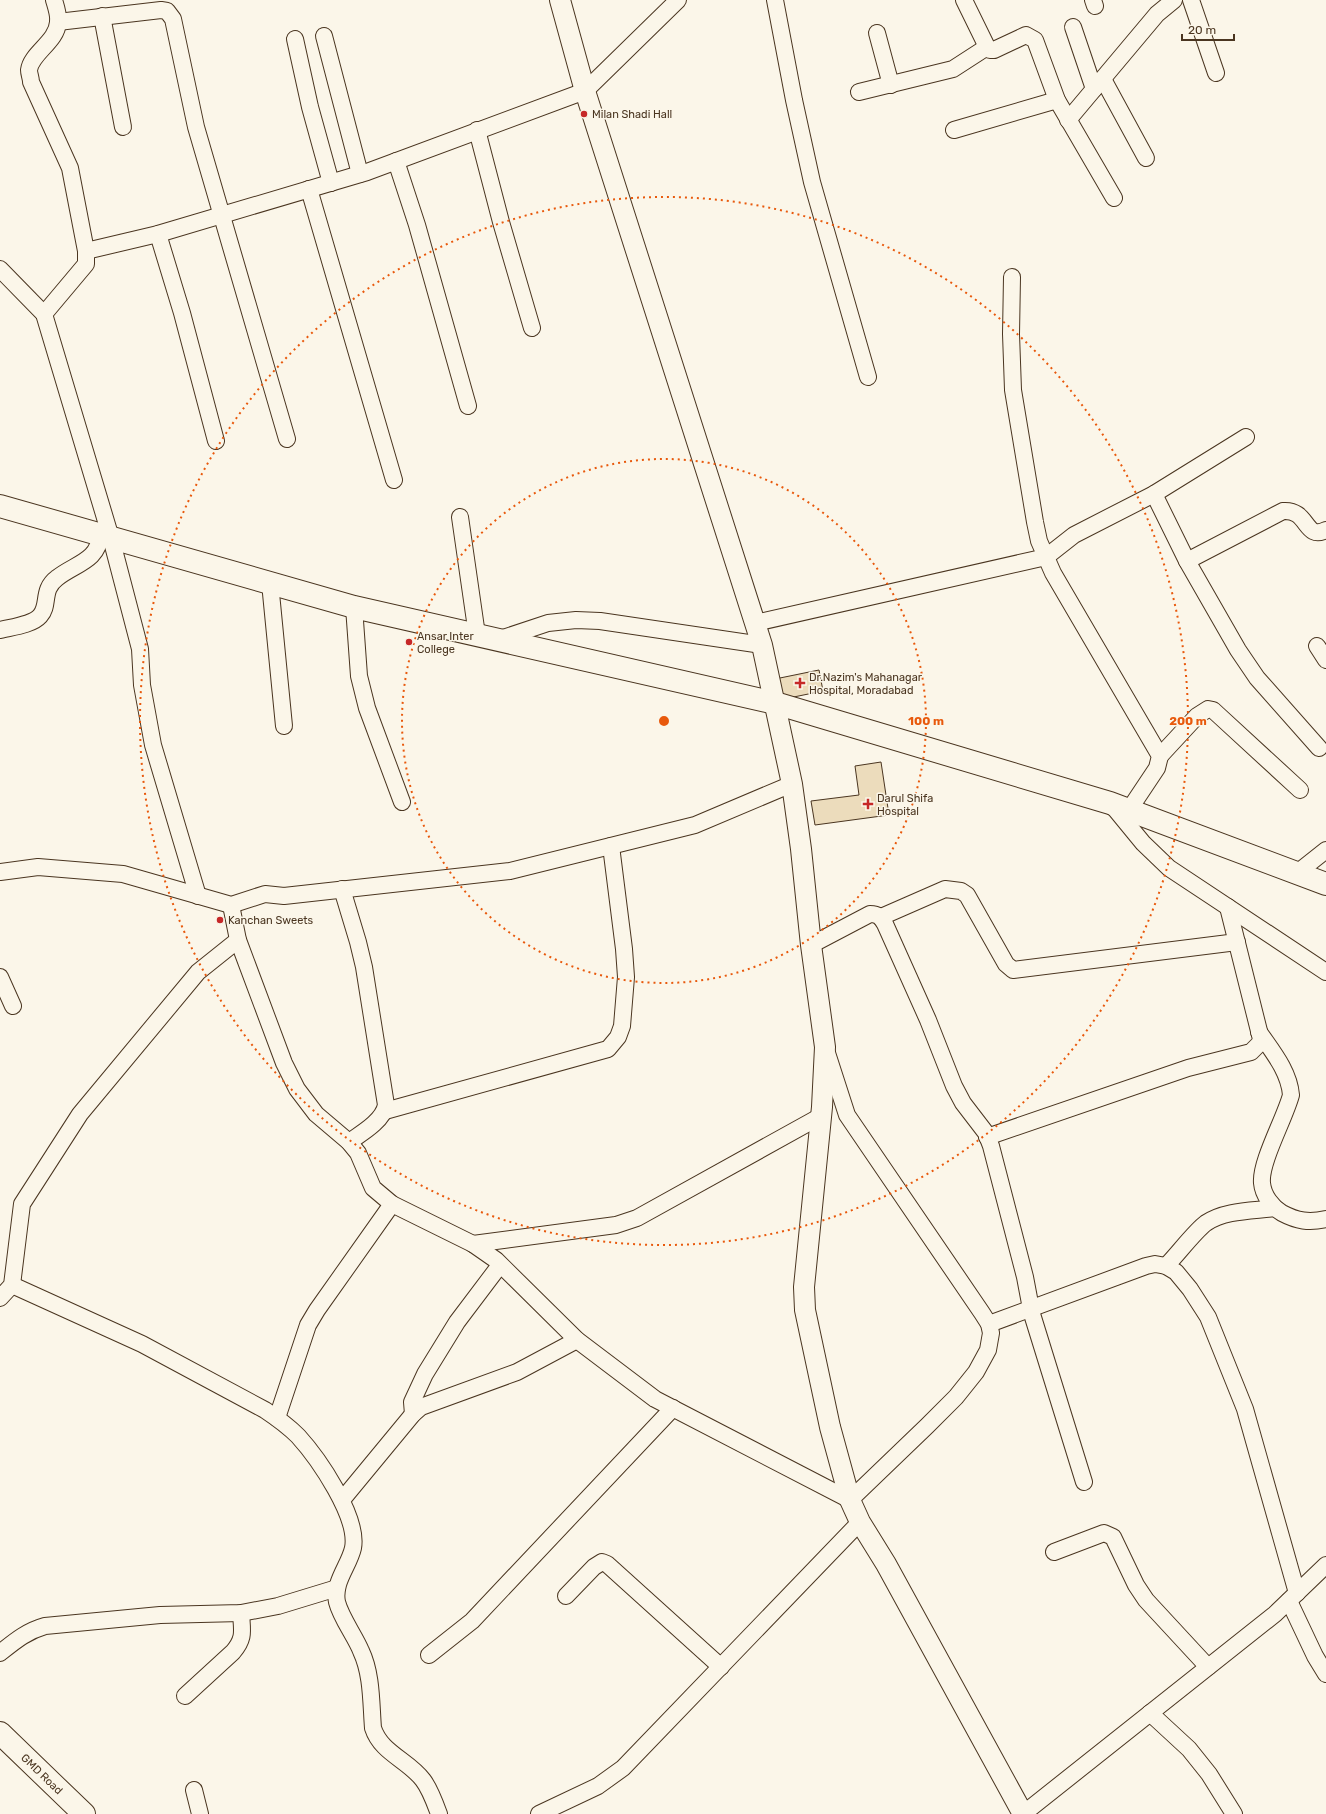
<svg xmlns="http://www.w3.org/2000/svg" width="1326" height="1814" font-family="Rubik,sans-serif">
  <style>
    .building { fill: #ecdcbc; stroke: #4a3520 }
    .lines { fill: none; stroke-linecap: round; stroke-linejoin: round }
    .minor-casing { stroke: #4a3520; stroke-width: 18 }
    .tertiary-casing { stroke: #4a3520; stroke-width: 22 }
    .secondary-casing { stroke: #4a3520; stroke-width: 24 }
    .minor { stroke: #fbf6e9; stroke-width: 16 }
    .tertiary { stroke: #fbf6e9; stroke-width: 20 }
    .secondary { stroke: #fbf6e9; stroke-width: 22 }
    .ring { fill: none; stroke: #e8590c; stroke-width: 2; stroke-dasharray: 2 4 }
    .poi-dot { fill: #c62828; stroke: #fbf6e9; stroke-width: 1.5 }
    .labels { text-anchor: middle; stroke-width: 3; stroke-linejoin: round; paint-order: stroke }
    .poi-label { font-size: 11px; fill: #4a3520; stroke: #fbf6e9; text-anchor: start }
    .street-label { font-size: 11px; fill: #4a3520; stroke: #fbf6e9 }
    .centre { fill: #e8590c; stroke: #fbf6e9; stroke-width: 2 }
    .ring-label { font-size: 12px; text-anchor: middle; font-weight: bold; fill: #e8590c; stroke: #fbf6e9; stroke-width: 3; stroke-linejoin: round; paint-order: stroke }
  </style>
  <rect width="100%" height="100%" fill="#fbf6e9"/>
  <g class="building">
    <path d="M819 670 823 691 779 700 775 679Z"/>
    <path d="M881 762 889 815 815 825 811 801 859 795 855 766Z"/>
  </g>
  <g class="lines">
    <g class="minor-casing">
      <g id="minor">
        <path d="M775 0 794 100 812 182 868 377"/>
        <path d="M964 0 987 47 990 50H994L1026 35 1035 40 1057 100 1114 198"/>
        <path d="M1093 0 1095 6"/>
        <path d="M1191 0 1216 73"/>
        <path d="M102 16 123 127"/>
        <path d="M58 22 161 10 167 11 173 19 196 127 287 439"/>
        <path d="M1073 27 1094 89"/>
        <path d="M877 33 891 85"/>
        <path d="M324 36 360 174"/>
        <path d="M295 39 310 107 331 183"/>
        <path d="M1103 79 1146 158"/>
        <path d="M859 92 953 69 987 47"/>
        <path d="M1068 120 1157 14 1174 0"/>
        <path d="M477 130 501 222 532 328"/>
        <path d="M954 130 1057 100"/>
        <path d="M396 161 417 225 468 406"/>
        <path d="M309 189 394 480"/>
        <path d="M158 234 182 313 216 441"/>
        <path d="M86 251 158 234 367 172 585 91 678 0"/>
        <path d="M0 269 44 314 111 538 140 649 142 685 153 745 198 896"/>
        <path d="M1012 277 1011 334 1013 390 1035 522 1039 541 1053 573 1160 756 1157 768 1129 810"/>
        <path d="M44 314 86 264V251L70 168 31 82C31 78 29 74 29 70 31 53 57 42 58 22 59 15 56 7 54 0"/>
        <path d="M1154 494 1187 561 1238 650 1257 678 1319 748"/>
        <path d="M460 517 477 635"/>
        <path d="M1187 561 1283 511C1309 509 1304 541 1326 530"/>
        <path d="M270 583 284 726"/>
        <path d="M354 607 359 676 367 708 402 802"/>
        <path d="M755 623 1046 557 1074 535 1154 494 1246 437"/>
        <path d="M0 630C12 627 32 625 40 616 50 605 41 590 57 578 74 564 99 561 100 535"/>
        <path d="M497 640 548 623 576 620 600 621 762 645"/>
        <path d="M1317 646 1326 660"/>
        <path d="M1160 756 1197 716 1208 709 1213 710 1300 790"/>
        <path d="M1111 804 1143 843 1169 868 1326 972"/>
        <path d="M0 872 38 867 123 874 231 905 265 894 284 896 510 871 695 825 792 784"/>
        <path d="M1297 873 1326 850"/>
        <path d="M342 889 358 942 364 967 386 1105C383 1121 362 1133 349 1142"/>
        <path d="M231 905 238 940 284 1063 297 1089 316 1114 349 1142 358 1153 373 1188 392 1204 473 1244 496 1260 577 1340 655 1399 850 1500 927 1426 956 1397 976 1372 988 1350 991 1333 989 1324 982 1313 847 1115 827 1053"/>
        <path d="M881 917 945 889 961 891 967 895 1006 964 1013 970 1237 942"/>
        <path d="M811 945 870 914C878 914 881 917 885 924L928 1020 954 1086 963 1103 986 1133 991 1146 1025 1277 1032 1314 1084 1482"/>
        <path d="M0 977 13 1006"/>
        <path d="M1259 1032C1272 1051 1289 1071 1291 1095 1285 1118 1260 1162 1262 1183 1263 1195 1272 1207 1282 1213 1297 1221 1309 1223 1326 1219"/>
        <path d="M385 1111 608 1049 618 1037 622 1026 626 977 624 949 611 846"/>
        <path d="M987 1137 1188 1068 1251 1052 1259 1044 1261 1039 1228 907"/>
        <path d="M473 1244 616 1225 637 1218 821 1116"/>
        <path d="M1166 1266C1177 1255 1195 1231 1206 1223 1225 1210 1253 1211 1275 1208"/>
        <path d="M12 1285 142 1344 265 1410C277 1418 288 1426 298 1436 318 1458 359 1517 353 1548 349 1566 333 1582 337 1602 341 1618 355 1636 361 1651 372 1674 371 1703 373 1728 381 1753 408 1760 423 1780 430 1789 435 1803 439 1814"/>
        <path d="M0 1298 12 1285 22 1204 80 1114 198 972 238 940"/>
        <path d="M989 1324 1146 1266 1155 1264 1166 1266 1176 1272 1190 1289 1208 1317 1245 1409 1297 1593"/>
        <path d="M413 1414 412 1402 425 1374 457 1322 500 1265"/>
        <path d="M277 1418 308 1325 317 1310 392 1204"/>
        <path d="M342 1500 413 1414 421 1407 517 1372 577 1340"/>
        <path d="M1054 1552 1104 1533 1113 1537 1136 1585 1146 1600 1208 1667"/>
        <path d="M566 1596 594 1567 602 1562 607 1564 721 1667"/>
        <path d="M1289 1601 1315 1656 1326 1674"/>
        <path d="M0 1653C15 1641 27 1631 45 1626L160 1615 241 1613 278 1606 337 1588"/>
        <path d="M429 1655 472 1621 673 1408"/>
        <path d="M185 1696 233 1652C245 1638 242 1631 241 1613"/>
        <path d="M1150 1713 1189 1749 1209 1774 1234 1814"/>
        <path d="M194 1790 200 1814"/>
        <path d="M539 1814 598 1786 623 1768 860 1522"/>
        <path d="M1023 1814 1275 1614 1326 1565"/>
      </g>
    </g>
    <g class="tertiary-casing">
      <path id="tertiary" d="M560 0 585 91 762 645 792 784 801 849 811 945 825 1047 822 1107 804 1287 805 1310 830 1427 850 1500 860 1522 886 1564 1023 1814"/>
    </g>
    <g class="secondary-casing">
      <g id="secondary">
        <path d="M0 506 354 607 775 703 1110 803 1326 884"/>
        <path d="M0 1733 84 1814"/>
      </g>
    </g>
    <use href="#minor" class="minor"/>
    <use href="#tertiary" class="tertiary"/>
    <use href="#secondary" class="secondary"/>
  </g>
  <g class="ring">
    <circle cx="664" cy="721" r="262"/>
    <circle cx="664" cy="721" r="524"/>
  </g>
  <g class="poi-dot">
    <circle cx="584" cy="114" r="4"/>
    <circle cx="409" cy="642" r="4"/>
    <path d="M798 677h4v4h4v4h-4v4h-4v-4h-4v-4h4z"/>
    <path d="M866 798h4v4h4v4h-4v4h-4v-4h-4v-4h4z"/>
    <circle cx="220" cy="920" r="4"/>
  </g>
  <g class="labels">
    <g class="poi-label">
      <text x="592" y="118">Milan Shadi Hall</text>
      <text x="417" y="640">Ansar Inter<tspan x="417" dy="13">College</tspan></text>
      <text x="809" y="681">Dr.Nazim's Mahanagar<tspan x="809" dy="13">Hospital, Moradabad</tspan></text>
      <text x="877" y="802">Darul Shifa<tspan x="877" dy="13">Hospital</tspan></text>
      <text x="228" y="924">Kanchan Sweets</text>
    </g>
    <g class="street-label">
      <text transform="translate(42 1774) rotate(44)" y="4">GMD Road</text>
    </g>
  </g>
  <circle cx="664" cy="721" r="6" class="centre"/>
  <g class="ring-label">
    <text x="926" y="725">100 m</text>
    <text x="1188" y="725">200 m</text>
  </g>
  <path d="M1182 34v6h52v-6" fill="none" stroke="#4a3520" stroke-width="2"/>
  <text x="1188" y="34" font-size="12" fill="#4a3520" stroke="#fbf6e9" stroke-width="3" paint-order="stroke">20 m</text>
</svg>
